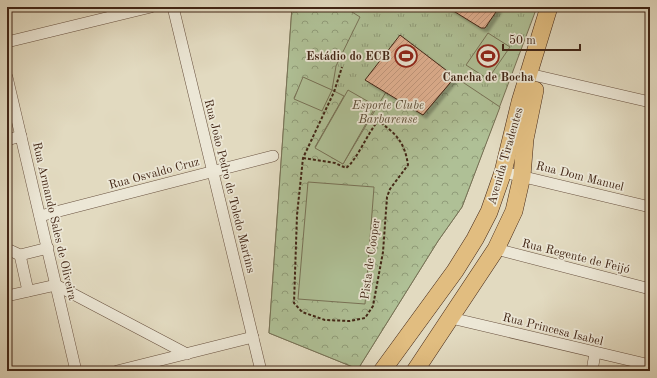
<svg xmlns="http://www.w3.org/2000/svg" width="657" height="378" font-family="'Old Standard TT',serif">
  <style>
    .grass { fill: url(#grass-tufts); stroke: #787256 }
    .forest { fill: url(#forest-crowns); stroke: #787256; fill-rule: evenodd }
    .garden { fill: #afc096; stroke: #787256 }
    .building { fill: url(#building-hatch); stroke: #412515; filter: url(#shadow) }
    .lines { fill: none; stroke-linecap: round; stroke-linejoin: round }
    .minor-casing { stroke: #695240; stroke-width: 12 }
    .primary-casing { stroke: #412515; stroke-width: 18 }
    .path { stroke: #412515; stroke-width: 2; stroke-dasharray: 3 2; stroke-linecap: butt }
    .minor { stroke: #ece7d6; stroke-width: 11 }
    .primary { stroke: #e1bd80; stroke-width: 17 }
    .labels { text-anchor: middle; stroke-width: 3.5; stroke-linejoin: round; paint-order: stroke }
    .poi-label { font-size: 12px; font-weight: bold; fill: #412515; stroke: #ece7d6; text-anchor: end }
    .park-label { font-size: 12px; font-style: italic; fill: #5c4c35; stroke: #ece7d6 }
    .street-label { font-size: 12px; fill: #412515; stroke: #ece7d6 }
  </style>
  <defs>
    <pattern id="grass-tufts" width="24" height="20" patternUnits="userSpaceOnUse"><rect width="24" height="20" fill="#afc096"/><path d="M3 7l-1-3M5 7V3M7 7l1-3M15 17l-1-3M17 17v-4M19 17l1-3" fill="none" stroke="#909c79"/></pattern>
    <pattern id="forest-crowns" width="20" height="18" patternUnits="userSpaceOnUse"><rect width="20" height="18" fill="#afc096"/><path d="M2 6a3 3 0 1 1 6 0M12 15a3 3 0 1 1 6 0" fill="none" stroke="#909c79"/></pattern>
    <pattern id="building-hatch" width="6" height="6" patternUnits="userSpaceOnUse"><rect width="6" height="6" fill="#e0b091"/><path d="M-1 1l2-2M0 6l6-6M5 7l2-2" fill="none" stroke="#c1977c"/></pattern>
    <filter id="shadow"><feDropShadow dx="3.5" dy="3.5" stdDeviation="1" flood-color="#0004"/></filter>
  </defs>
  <rect width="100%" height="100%" fill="#e2dac0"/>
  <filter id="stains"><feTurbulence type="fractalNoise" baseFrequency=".005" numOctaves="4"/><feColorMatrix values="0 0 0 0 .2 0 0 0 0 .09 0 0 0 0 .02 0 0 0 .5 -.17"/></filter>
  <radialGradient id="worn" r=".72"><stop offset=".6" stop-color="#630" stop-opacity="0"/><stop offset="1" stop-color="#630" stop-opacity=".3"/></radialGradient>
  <path class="grass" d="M292 7H537L462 207 438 241 358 369 269 333Z"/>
  <path class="forest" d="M292 7H344L360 17 336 66 332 90 344 96 315 147 343 164 386 92 423 115 455 77 500 107 462 207 438 241 358 369 269 333ZM304 78 331 90 294 98Z"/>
  <g class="garden">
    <path d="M488 33 510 47 488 79 466 65Z"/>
    <path d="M303 77 332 90 322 111 294 99Z"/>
    <path d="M348 90 376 106 343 164 315 148Z"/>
    <path d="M308 182 374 187 365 304 298 299Z"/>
  </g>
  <g class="building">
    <path d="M447 7H495L498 9 485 28H481Z"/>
    <path d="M400 35 455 77 423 115 365 80Z"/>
  </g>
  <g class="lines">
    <g class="minor-casing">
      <g id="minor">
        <path d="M173 7 261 371"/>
        <path d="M7 42 151 7"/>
        <path d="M529 74 650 102"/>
        <path d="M7 77 76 371"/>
        <path d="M7 140 21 136"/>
        <path d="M503 172 650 207"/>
        <path d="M40 216 273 156"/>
        <path d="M7 249 20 255 48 248"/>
        <path d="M496 249 650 289"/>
        <path d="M20 255 28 291"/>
        <path d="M7 296 56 285 187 354"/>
        <path d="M451 318 650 365"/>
        <path d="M117 371 253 337"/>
        <path d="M592 371 595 353"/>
      </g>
    </g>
    <g class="primary-casing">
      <g id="primary">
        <path d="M382 371 455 271 475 239 489 212 503 172 520 102 549 7"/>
        <path d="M415 371 496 249 514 211 522 176 525 139 535 90"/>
      </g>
    </g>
    <path class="path" d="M303 158 335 163 346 168C357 160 367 134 378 121 396 133 405 143 408 165L390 189 387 197 383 252 373 306 365 318 350 321 325 320 302 312 294 303 297 215 303 158 334 92 342 67"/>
    <use href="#minor" class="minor"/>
    <use href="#primary" class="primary"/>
  </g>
  <defs>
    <g id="stadium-ring" transform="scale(1.15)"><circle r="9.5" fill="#ece7d6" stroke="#8f2418" stroke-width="1.5"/><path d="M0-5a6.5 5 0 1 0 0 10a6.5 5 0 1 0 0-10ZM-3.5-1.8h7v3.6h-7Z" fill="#8f2418"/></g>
  </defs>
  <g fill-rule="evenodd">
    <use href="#stadium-ring" x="406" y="56"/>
    <use href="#stadium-ring" x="488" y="56"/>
  </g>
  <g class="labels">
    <g class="poi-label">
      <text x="390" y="60">Estádio do ECB</text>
      <text x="488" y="81" text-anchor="middle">Cancha de Bocha</text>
    </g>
    <g class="park-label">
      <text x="388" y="109">Esporte Clube<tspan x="388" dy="14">Barbarense</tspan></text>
    </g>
    <g class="street-label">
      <text transform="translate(505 156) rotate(-74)" y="4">Avenida Tiradentes</text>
      <text transform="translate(154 173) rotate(-15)" y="4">Rua Osvaldo Cruz</text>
      <text transform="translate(580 176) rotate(14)" y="4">Rua Dom Manuel</text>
      <text transform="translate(230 186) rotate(76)" y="4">Rua João Pedro de Toledo Martins</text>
      <text transform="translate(55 221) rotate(77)" y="4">Rua Armando Sales de Oliveira</text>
      <text transform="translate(576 256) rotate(14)" y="4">Rua Regente de Feijó</text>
      <text transform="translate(370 259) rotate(-82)" y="4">Pista de Cooper</text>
      <text transform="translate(553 329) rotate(14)" y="4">Rua Princesa Isabel</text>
    </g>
  </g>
  <rect width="657" height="378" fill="none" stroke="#e2dac0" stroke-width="24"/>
  <rect x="8" y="8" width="641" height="362" fill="none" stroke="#412515" stroke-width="2"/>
  <rect x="12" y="12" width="633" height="354" fill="none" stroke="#412515"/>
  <path d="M503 44v6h77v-6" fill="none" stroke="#412515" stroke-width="2"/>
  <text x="509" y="44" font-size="12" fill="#412515" stroke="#ece7d6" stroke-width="3" paint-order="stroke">50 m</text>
  <rect width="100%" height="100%" filter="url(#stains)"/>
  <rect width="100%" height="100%" fill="url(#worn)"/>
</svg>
